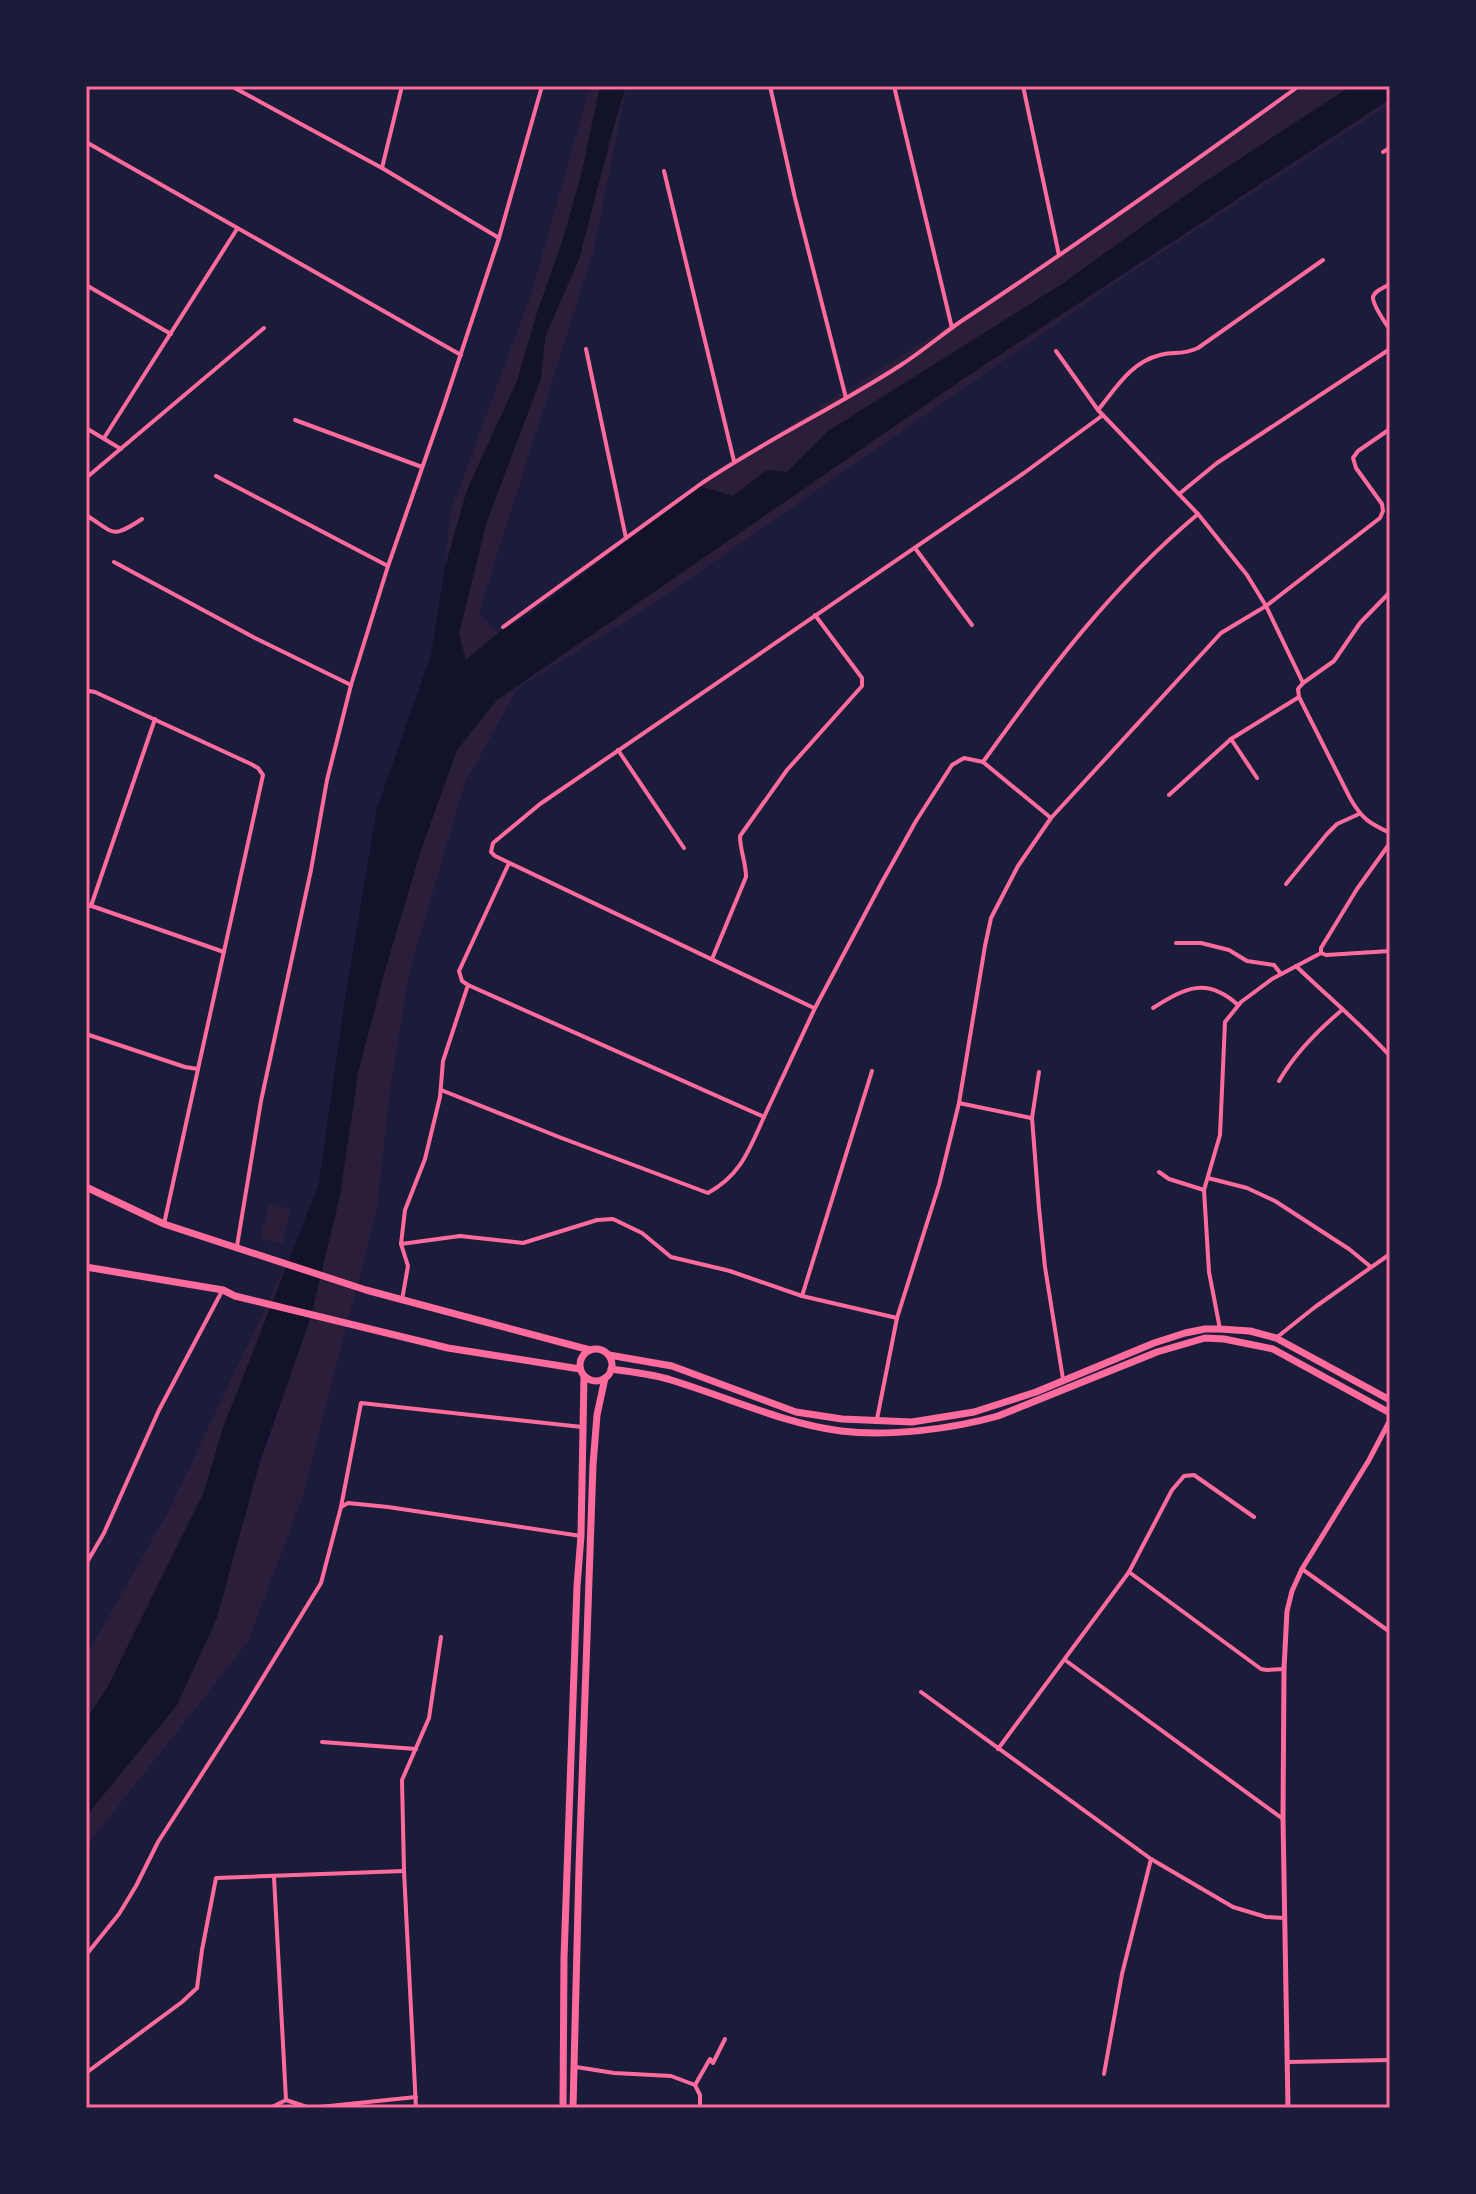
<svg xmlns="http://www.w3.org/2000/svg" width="1476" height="2194" font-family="'DM Sans',sans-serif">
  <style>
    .green { fill: #2a1e3b }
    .water { fill: #12122b }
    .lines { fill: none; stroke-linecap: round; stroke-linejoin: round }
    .minor { stroke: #ff6b9d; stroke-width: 4 }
    .tertiary { stroke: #ff6b9d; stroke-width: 5 }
    .primary { stroke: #ff6b9d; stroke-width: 7 }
    .neatline { fill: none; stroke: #ff6b9d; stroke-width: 3 }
  </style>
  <rect width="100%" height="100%" fill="#1b1b3a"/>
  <g class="green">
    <path d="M590 86H600L581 176 562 242 537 313 517 381 467 490 445 567 450 513 532 291Z"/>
    <path d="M623 86H627L593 253 479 612 498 633 466 660 458 634 486 524 541 378 545 337 579 259Z"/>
    <path d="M1305 86H1351L1200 185 1062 284 828 431 786 472 767 470 733 496 699 486 760 444 1056 259Z"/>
    <path d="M1390 99V104L1117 282 649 607 518 688 465 783 409 973 390 1092 377 1208 303 1496 248 1642 86 1847V1816L177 1705 311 1316 340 1195 358 1073 383 977 421 850 457 750 497 700 726 539 969 375Z"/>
    <path d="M269 1203 291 1209 282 1244 260 1239Z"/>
    <path d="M291 1253 269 1314 223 1428 204 1492 108 1686 86 1720V1656L169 1510Z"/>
  </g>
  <path class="water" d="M600 86H626L612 133 579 259 545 337 541 378 486 524 459 634 466 660 498 633 533 612 699 486 733 496 767 470 787 472 828 431 1062 284 1200 185 1351 86H1390V99L969 375 497 700 457 750 421 850 383 977 358 1073 340 1195 311 1316 260 1461 217 1618 177 1705 86 1816V1720L108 1686 204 1492 223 1428 319 1183 345 999 377 808 431 655 445 567 467 490 517 381 537 313 562 242 581 176Z"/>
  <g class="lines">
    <g class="minor">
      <path d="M231 86 382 168 499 238"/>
      <path d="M770 86 795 198 846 398"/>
      <path d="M894 86 952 328"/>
      <path d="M1023 86 1059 255"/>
      <path d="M86 142 461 355"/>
      <path d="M1383 152 1390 148"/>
      <path d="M382 168 402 86"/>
      <path d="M664 171 734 461"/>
      <path d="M1390 284C1385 287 1374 291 1373 297 1372 304 1386 324 1390 330"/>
      <path d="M86 285 171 334"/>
      <path d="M586 349 626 538"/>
      <path d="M1056 351 1098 410 1198 514 1247 575 1266 606 1303 683 1298 689 1299 697 1350 798C1362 819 1369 823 1390 833"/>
      <path d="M1098 410C1116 388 1131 362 1160 355 1176 351 1180 356 1198 348L1323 260"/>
      <path d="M295 420 422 467"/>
      <path d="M86 428 121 449"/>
      <path d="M104 438 237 229"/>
      <path d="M216 476 388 566"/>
      <path d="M86 478 264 328"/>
      <path d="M1179 494 1217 463 1390 349"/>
      <path d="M86 515C116 534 111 539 142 519"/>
      <path d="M915 548 972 625"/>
      <path d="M114 562 255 638 351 685"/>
      <path d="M503 627 702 483C766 440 836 407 901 365 921 352 940 336 960 322 1075 246 1187 167 1299 86"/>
      <path d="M1303 683 1334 661 1360 623 1390 592"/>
      <path d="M86 693 89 691 95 692 251 764 258 768 263 775 198 1069"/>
      <path d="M1231 739 1257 778"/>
      <path d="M618 750 684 848"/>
      <path d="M983 762 1051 818"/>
      <path d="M1169 795 1231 739 1299 697"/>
      <path d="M1286 884 1327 834 1337 824 1359 814"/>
      <path d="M86 904 224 952"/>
      <path d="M91 906 155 719"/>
      <path d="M1176 943H1201L1229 950 1247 961 1274 965 1281 974"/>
      <path d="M1321 953 1326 955 1390 951"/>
      <path d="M712 959 746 877C746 862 740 851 740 836L787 770 862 686V678L815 615"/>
      <path d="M1296 966C1327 996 1361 1024 1390 1056"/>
      <path d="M468 985 462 981 459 971 509 863"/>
      <path d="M814 1008 495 856 491 852 493 843 540 804 1024 473 1103 415"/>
      <path d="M1153 1008C1186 987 1207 977 1238 1005"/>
      <path d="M86 1034 185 1067 198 1069 164 1224"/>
      <path d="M1039 1072 1032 1118 1039 1208 1045 1267 1063 1379"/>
      <path d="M1279 1081C1295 1053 1317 1031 1342 1010"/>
      <path d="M441 1090 559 1137 708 1193C741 1175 749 1150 764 1117"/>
      <path d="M959 1103 1031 1118"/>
      <path d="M1159 1172 1169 1179 1204 1190"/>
      <path d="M1208 1178 1247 1188 1275 1201 1349 1249 1371 1267"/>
      <path d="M401 1244 460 1236 523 1243 597 1220 613 1219 642 1233 671 1257 730 1271 802 1296 897 1318"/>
      <path d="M237 1246 261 1101 311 870 327 780 351 685 388 566 444 405 499 238 542 86"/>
      <path d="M802 1296 872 1071"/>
      <path d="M402 1300 408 1266 401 1244 405 1210 425 1159 440 1097 443 1061 468 985 764 1117 815 1008 882 882 916 821 952 765 964 758 983 762C1048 671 1112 586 1198 514"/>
      <path d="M1220 1329 1209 1272 1204 1190 1220 1135 1225 1022 1241 1002 1272 979 1321 953V948L1357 889 1390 843"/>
      <path d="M1276 1338 1315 1307 1390 1254"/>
      <path d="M877 1419 897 1318 939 1185 959 1103 985 946 991 918 1018 866 1051 818 1221 633 1266 606 1380 518 1383 511 1382 504 1356 468 1353 458 1358 451 1390 429"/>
      <path d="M341 1507 361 1403 582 1427"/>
      <path d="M86 1564 104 1533 159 1410 222 1291"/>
      <path d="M1302 1569 1390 1632"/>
      <path d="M1129 1572 1261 1669 1267 1670 1284 1669"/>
      <path d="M1065 1660 1283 1819"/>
      <path d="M921 1692 1151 1859 1233 1907 1266 1917 1285 1918"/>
      <path d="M322 1742 416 1749"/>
      <path d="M998 1749 1129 1572 1172 1490 1184 1476 1194 1475 1254 1517"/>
      <path d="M274 1877 286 2100"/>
      <path d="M86 1955 119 1914 136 1886 158 1842 240 1715 321 1583 341 1507 348 1503 388 1507 581 1536"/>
      <path d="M1287 2062 1390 2060"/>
      <path d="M576 2067 614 2073 671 2076 695 2085 700 2095V2108"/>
      <path d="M86 2073 182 2002 197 1988 202 1950 216 1878 404 1871"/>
      <path d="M1104 2074 1122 1974 1151 1859"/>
      <path d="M695 2085 710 2059 713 2063 725 2039"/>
      <path d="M270 2108 286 2100 310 2108 416 2097"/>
      <path d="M416 2108 404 1871 402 1780 429 1718 441 1637"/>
    </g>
    <path class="tertiary" d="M1288 2108 1283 1819 1284 1669 1287 1611 1292 1591 1302 1569 1369 1460 1390 1420"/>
    <g class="primary">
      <path d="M86 1187 164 1224 366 1290 590 1350"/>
      <path d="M86 1267 223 1290 235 1296 448 1348 580 1369"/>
      <circle cx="596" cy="1365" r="16"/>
      <path d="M609 1355 672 1366 796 1412 842 1419 912 1422 974 1412 1036 1392 1154 1343 1185 1333 1205 1329H1220L1250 1331 1276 1338 1390 1400"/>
      <path d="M611 1369C631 1372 652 1374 671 1380 727 1397 782 1423 841 1431 888 1437 952 1429 998 1416L1157 1352 1205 1338 1224 1339 1273 1349 1390 1413"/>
      <path d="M563 2108 564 1958 577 1586 581 1536 584 1376"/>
      <path d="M573 2108 579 1867 593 1465 597 1415 605 1378"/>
    </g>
  </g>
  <rect width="1476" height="2194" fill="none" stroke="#1b1b3a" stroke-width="176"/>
  <rect x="88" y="88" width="1300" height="2018" class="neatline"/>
</svg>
